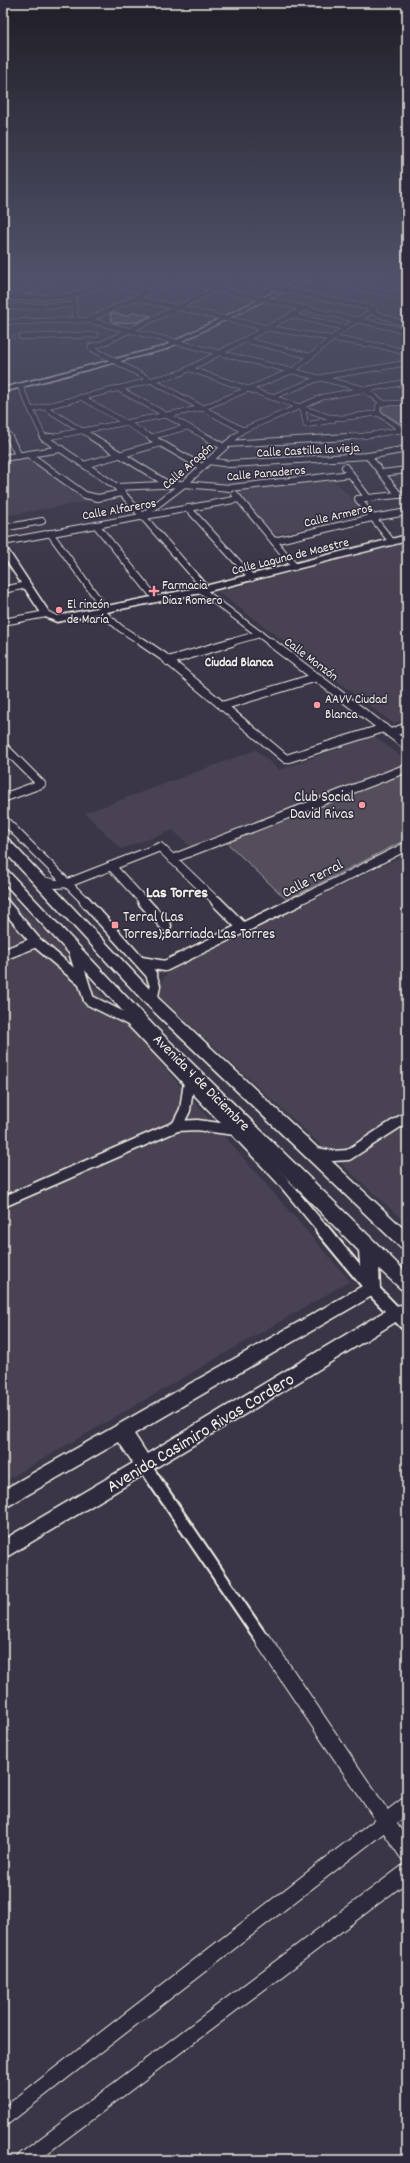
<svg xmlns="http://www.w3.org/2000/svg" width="410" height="2163" font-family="Dekko,sans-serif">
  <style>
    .built { fill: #484352 }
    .green { fill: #534e5c; stroke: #a4a0a2 }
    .building { fill: #65616c; stroke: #f4f1e8 }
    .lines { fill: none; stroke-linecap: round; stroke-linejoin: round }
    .street-tunnel { stroke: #57525f; stroke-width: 5; stroke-dasharray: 5 2.5; stroke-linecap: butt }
    .street-far5-casing { stroke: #f4f1e8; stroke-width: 6 }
    .street-far4-casing { stroke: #f4f1e8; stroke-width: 8 }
    .street-far3-casing { stroke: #f4f1e8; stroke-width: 10 }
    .street-far2-casing { stroke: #f4f1e8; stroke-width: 13 }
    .street-far1-casing { stroke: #f4f1e8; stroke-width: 16 }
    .street-casing { stroke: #f4f1e8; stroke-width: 18 }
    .secondary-casing { stroke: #f4f1e8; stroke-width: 3 }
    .primary-casing { stroke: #f4f1e8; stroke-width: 3 }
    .street-far5 { stroke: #2f2a3d; stroke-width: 5 }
    .street-far4 { stroke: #2f2a3d; stroke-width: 6 }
    .street-far3 { stroke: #2f2a3d; stroke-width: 8 }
    .street-far2 { stroke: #2f2a3d; stroke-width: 10 }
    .street-far1 { stroke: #2f2a3d; stroke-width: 12 }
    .street { stroke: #2f2a3d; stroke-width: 16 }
    .secondary { fill: #2f2a3d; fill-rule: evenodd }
    .primary { fill: #2f2a3d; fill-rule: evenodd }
    .poi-dot { fill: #ff9aa2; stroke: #2f2a3d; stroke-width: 1.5 }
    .labels { text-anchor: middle; stroke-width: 3; stroke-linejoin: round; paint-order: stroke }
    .far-street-label { font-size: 13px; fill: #f4f1e8; stroke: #2f2a3d }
    .far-poi-label { font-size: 13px; fill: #f4f1e8; stroke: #2f2a3d; text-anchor: start }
    .far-neighbourhood-label { font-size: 13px; font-weight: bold; fill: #f4f1e8; stroke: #2f2a3d }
    .poi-label { font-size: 15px; fill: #f4f1e8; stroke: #2f2a3d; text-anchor: end }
    .street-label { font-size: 15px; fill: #f4f1e8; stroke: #2f2a3d }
    .neighbourhood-label { font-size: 16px; font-weight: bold; fill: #f4f1e8; stroke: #2f2a3d }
    .near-street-label { font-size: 18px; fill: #f4f1e8; stroke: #2f2a3d }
  </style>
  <rect width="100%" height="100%" fill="#3b3647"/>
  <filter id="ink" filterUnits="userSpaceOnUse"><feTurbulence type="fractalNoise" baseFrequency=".025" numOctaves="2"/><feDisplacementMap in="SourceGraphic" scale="8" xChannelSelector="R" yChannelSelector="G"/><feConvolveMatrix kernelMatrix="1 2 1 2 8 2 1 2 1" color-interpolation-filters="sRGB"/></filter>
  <g filter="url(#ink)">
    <g class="built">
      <path d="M26 457 91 501 3 516V460Z"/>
      <path d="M332 478 366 514 273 535 235 489Z"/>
      <path d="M407 542V719L393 723 218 592Z"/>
      <path d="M374 736 407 761V765L191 847 173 830 121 849 85 813 256 750 279 770Z"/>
      <path d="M407 854V1224L160 997 161 982 171 968Z"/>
      <path d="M3 890 51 937 350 1281 3 1482Z"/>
    </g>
    <g class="green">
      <path d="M388 404 407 406V428L381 411 383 406Z"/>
      <path d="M407 770V839L287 900 224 840Z"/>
    </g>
    <path class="building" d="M135 312 151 316 138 322 116 323 112 322 110 314 113 313 126 316Z"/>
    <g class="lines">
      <path class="street-tunnel" d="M3 337H21"/>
      <g class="street-far5-casing">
        <g id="street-far5">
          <path d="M76 275 149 292"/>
          <path d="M154 275 407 331"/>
          <path d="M215 275 375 309"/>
          <path d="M295 275 407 297"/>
          <path d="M377 275 407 281"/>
          <path d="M216 289 99 345 91 346V348L243 430"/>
          <path d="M12 298 73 296"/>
          <path d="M135 298 267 328 386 347 407 353"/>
          <path d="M3 301 66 275"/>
          <path d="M3 307 74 305"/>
          <path d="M372 312 407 325"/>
          <path d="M291 315 345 328"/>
          <path d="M76 320 73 296 122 275"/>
          <path d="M88 320 177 279"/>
          <path d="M3 322 88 320 364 389 383 403"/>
          <path d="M21 337 96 335"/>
          <path d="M245 340 310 356"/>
          <path d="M190 369 329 417 342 418 378 413"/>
          <path d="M20 386 44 438"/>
          <path d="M117 388 208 438"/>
          <path d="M81 397 152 438"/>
          <path d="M272 397 323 377 407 363"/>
          <path d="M44 407 94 438"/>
          <path d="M303 409 306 425 333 420"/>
          <path d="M31 410 181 373 305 308"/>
          <path d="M3 425 10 438"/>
          <path d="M404 431 378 413V406L383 403H407"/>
          <path d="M151 437 187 427"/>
          <path d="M44 438 203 408 294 370 345 328 375 309"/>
          <path d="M234 438 243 430 323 397 407 382"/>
          <path d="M331 438 363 436 402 430"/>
        </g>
      </g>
      <g class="street-far4-casing">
        <g id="street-far4">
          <path d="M9 437 19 456"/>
          <path d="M43 437 117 487 206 589"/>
          <path d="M92 437 169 485"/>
          <path d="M150 437 202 467"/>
          <path d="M206 437 224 447"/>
          <path d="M44 438 50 437"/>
          <path d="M227 444 348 437"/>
          <path d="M28 454 85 495 98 498 122 493"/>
          <path d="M368 456 399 495"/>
          <path d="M3 458 61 449"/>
          <path d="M209 461 229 464 368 456 407 449"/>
          <path d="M84 465 161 443"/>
          <path d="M345 467 368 498 358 499 392 542"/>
          <path d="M382 473 407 470"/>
          <path d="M117 487 184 484 230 488 351 474"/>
          <path d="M235 494 295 567"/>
          <path d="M368 498 407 494"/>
          <path d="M188 508 252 578"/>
          <path d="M141 517 184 484 235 437"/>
          <path d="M96 525 156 599"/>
          <path d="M3 528 42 521"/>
          <path d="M50 533 105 609"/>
          <path d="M274 541 372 518 407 512"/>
          <path d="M3 542 239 499"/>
          <path d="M3 590 27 585"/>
          <path d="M201 590 271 643"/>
          <path d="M100 610 120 628 143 643"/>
          <path d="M3 622 46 614"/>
          <path d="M228 643 260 634"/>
        </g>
      </g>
      <g class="street-far3-casing">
        <g id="street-far3">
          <path d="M142 642 164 657 286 759 384 728"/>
          <path d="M270 642 407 746"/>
          <path d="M168 661 232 642"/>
          <path d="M222 706 317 677"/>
          <path d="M391 733 407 727"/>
          <path d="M3 746 41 784 3 798"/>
          <path d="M3 819 86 902"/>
          <path d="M172 859 407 768"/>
          <path d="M111 866 144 902"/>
          <path d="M39 880 56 884 68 883 160 847 217 902"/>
          <path d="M296 902 407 846"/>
        </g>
      </g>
      <g class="street-far2-casing">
        <g id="street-far2">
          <path d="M85 901 151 974 155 986 152 1001"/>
          <path d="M143 901 166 926"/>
          <path d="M216 901 244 929"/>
          <path d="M3 903 36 942 83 982"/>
          <path d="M74 952 89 1000 137 1024"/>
          <path d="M3 955 36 942"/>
          <path d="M141 962 165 966 298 901"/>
          <path d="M131 1021 280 1178 323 1230"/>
          <path d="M189 1082 185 1110 177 1126 197 1125 235 1130"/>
          <path d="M311 1152 333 1156 348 1155 407 1117"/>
          <path d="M3 1202 177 1126"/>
        </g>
      </g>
      <g class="street-far1-casing">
        <g id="street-far1">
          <path d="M322 1229 371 1288 407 1325"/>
          <path d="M144 1465 264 1642"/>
        </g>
      </g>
      <g class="street-casing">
        <g id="street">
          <path d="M264 1641 407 1853"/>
          <path d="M3 2118 407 1805"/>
          <path d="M25 2160 407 1872"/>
        </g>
      </g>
      <g class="secondary-casing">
        <g id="secondary">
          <path d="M309 275H316L166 349 3 392V388L162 347Z"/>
          <path d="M407 535V541L201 593 57 622 43 616 3 556V546L6 547 49 612 57 616 201 587Z"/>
          <path d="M371 1281 377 1283 379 1288 377 1293 134 1434 147 1454 390 1308 396 1306 402 1308 404 1313 402 1318 292 1386 3 1559V1540L133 1463 119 1442 3 1509V1490Z"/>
        </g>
      </g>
      <g class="primary-casing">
        <g id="primary">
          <path d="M3 838 8 839 157 997 407 1232V1250L401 1248 147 1005 3 850Z"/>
          <path d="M3 870 8 871 154 1026 407 1273V1292L401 1289 379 1269 380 1288 377 1293 371 1296 365 1293 362 1288 359 1251 144 1034 3 882Z"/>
          <path d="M407 1304V1320L396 1321 389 1319 387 1313 389 1307Z"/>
        </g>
      </g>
      <use href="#street-far5" class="street-far5"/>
      <use href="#street-far4" class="street-far4"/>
      <use href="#street-far3" class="street-far3"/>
      <use href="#street-far2" class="street-far2"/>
      <use href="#street-far1" class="street-far1"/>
      <use href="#street" class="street"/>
      <use href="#secondary" class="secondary"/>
      <use href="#primary" class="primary"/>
    </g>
  </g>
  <linearGradient id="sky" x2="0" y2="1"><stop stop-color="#201e27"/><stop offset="0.48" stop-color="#4f5269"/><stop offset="1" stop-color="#4f5269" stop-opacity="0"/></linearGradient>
  <rect width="410" height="578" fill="url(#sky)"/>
  <g class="poi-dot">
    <path d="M152 585h4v4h4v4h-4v4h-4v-4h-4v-4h4z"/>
    <circle cx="59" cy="610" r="4"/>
    <circle cx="317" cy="705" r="4"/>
    <circle cx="362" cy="805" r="4"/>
    <rect x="111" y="921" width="8" height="8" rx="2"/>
  </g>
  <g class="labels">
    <g class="far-street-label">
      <text transform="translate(308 449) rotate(-3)" y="5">Calle Castilla la vieja</text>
      <text transform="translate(187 465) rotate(-41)" y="5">Calle Aragón</text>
      <text transform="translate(266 472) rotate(-5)" y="5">Calle Panaderos</text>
      <text transform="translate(119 508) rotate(-10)" y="5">Calle Alfareros</text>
      <text transform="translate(338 514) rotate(-13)" y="5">Calle Armeros</text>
      <text transform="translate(290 555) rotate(-14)" y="5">Calle Laguna de Maestre</text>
      <text transform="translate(312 658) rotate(37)" y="5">Calle Monzón</text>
    </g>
    <g class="far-poi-label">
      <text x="162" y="589">Farmacia<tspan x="162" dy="15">Diaz Romero</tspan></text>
      <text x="67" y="608">El rincón<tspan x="67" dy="15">de María</tspan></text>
      <text x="325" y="703">AAVV Ciudad<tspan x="325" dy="15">Blanca</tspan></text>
    </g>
    <g class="far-neighbourhood-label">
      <text x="239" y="666">Ciudad Blanca</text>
    </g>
    <g class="poi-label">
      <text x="354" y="801">Club Social<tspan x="354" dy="17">David Rivas</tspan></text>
      <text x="123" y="921" text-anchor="start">Terral (Las<tspan x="123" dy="17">Torres);Barriada Las Torres</tspan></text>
    </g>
    <g class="street-label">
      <text transform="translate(312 878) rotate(-27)" y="5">Calle Terral</text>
      <text transform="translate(202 1082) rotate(45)" y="5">Avenida 4 de Diciembre</text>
    </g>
    <g class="neighbourhood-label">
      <text x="177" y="897">Las Torres</text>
    </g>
    <g class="near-street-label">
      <text transform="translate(200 1432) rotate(-31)" y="6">Avenida Casimiro Rivas Cordero</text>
    </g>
  </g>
  <rect width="410" height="2163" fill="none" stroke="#2f2a3d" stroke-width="16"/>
  <rect x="8" y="8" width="394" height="2147" fill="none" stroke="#f4f1e8" stroke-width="1.5" filter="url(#ink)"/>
</svg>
